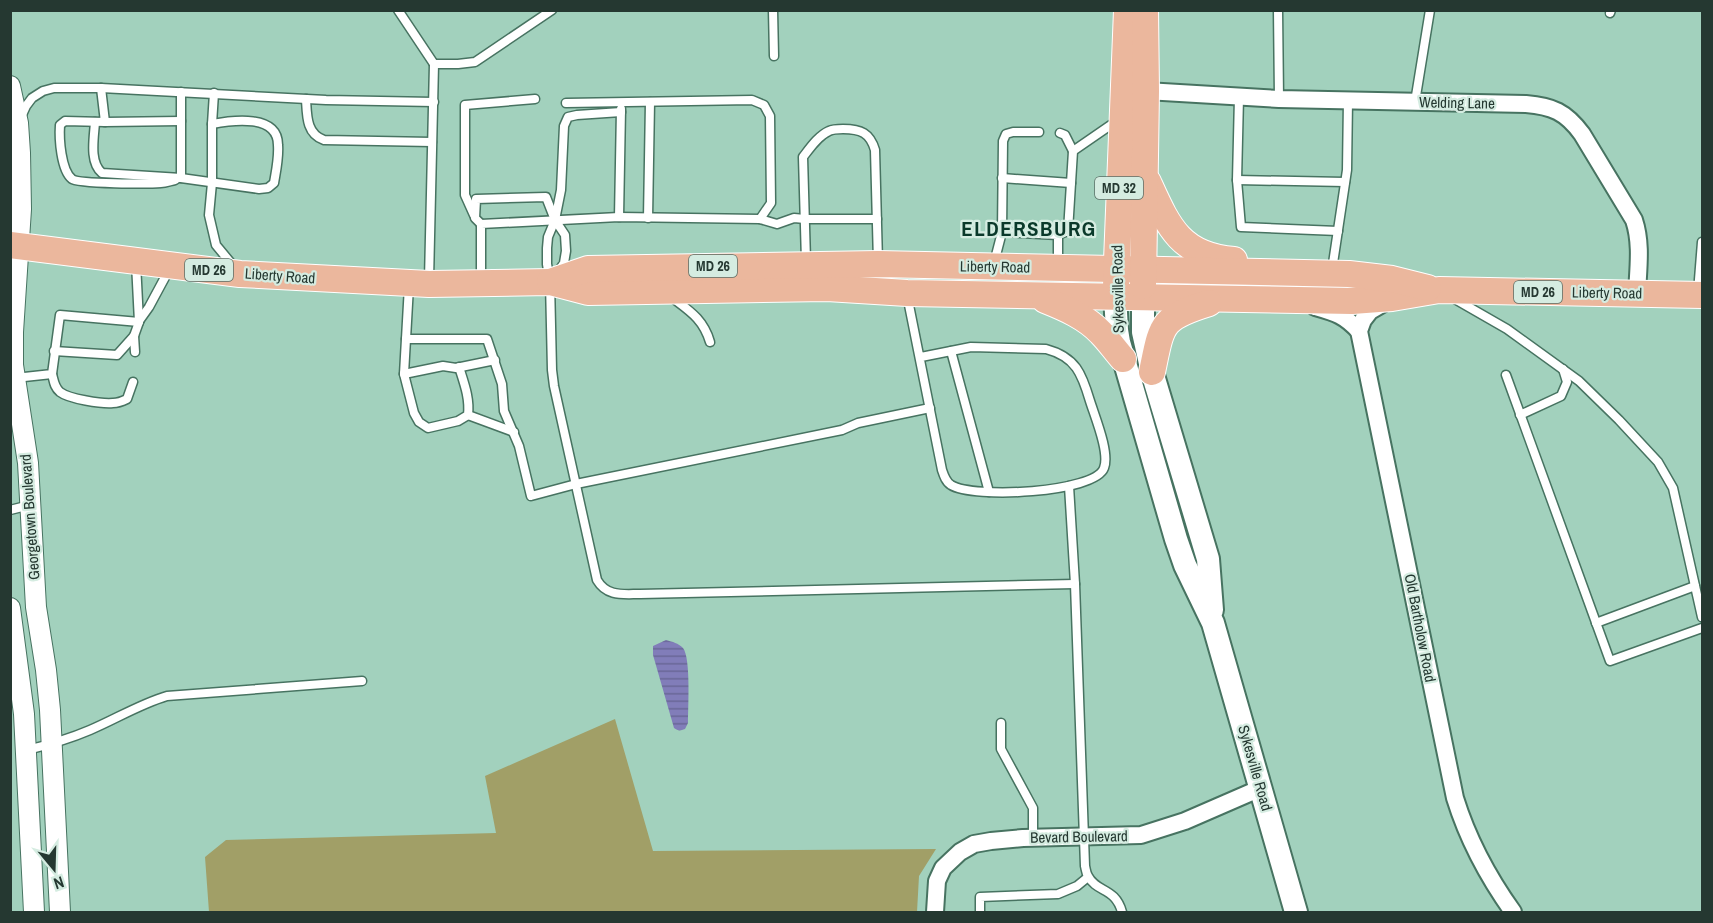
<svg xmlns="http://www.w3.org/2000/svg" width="1713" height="923" font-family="'Archivo Narrow',sans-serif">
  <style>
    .green { fill: #a19f67 }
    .water { fill: url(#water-rules) }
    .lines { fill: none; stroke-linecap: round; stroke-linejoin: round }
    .service-casing { stroke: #477361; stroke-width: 11 }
    .minor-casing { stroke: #477361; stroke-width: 20 }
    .tertiary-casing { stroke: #477361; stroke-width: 22 }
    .secondary-casing { stroke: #477361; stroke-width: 26 }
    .primary-casing { stroke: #fff; stroke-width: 28 }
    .service { stroke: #fff; stroke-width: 8 }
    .minor { stroke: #fff; stroke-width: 16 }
    .tertiary { stroke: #fff; stroke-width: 20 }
    .secondary { stroke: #fff; stroke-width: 22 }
    .primary { stroke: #ebb79d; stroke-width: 26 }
    .labels { text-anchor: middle; stroke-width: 4.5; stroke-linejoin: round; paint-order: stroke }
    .shield { fill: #d5ece1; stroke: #5a6e66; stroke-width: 1.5 }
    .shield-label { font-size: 14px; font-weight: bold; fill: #253831 }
    .street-label { font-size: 15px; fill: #253831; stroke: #d5ece1 }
    .district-label { font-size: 21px; font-weight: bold; letter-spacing: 1.5px; fill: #0a392a; stroke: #d5ece1 }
  </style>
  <defs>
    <pattern id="water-rules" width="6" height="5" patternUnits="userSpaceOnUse" patternTransform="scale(1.5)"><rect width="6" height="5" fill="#817db9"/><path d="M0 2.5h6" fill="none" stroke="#696797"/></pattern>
  </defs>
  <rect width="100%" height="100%" fill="#a2d1bd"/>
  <path class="green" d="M615 719 653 851 936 849 919 876 917 912H209L205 857 226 840 496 833 485 776Z"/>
  <path class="water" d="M666 640C673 642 678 643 683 648 691 658 688 708 688 723L685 729C680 731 678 731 674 728L653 655V646Z"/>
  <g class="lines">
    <g class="service-casing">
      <g id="service">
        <path d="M398 10 434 64"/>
        <path d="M773 10 774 56"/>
        <path d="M1278 10 1279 99"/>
        <path d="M1610 13 1611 10"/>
        <path d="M101 88 105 122 65 121 60 125C59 139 61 170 72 179 78 184 150 184 161 183 166 183 170 181 175 180"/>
        <path d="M181 92V178"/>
        <path d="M214 93 212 124V183L209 215 216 245 235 268"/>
        <path d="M1239 97 1237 180 1241 227 1338 231"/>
        <path d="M306 99C307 115 306 134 324 140L432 142"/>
        <path d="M1415 102 1430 10"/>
        <path d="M566 103 752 100 764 105 770 116 771 203 760 219"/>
        <path d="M621 112 577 115 568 117 564 126 561 190 555 220 548 237 547 248V264L550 282 552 370 554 386 597 580C607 597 623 594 640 594L1075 584"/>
        <path d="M21 117 26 106 32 98 43 91 54 88H101L326 100 434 102"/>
        <path d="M95 122C94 138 89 162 102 173L181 178 259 189 268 188 274 183C276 171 279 158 278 145 278 114 233 120 212 124"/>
        <path d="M105 122 181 121"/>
        <path d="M1060 133 1065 135 1073 151"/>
        <path d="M1002 178 1071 183"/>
        <path d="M1237 180 1345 182"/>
        <path d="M474 215 465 195V105L535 99"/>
        <path d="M619 217 621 109"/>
        <path d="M648 218 650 102"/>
        <path d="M481 224 475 218 476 199 546 197 555 220 565 235 566 251 564 263 558 272"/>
        <path d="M1002 232 1058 235V264"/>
        <path d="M1058 235 1068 231 1073 151 1118 120"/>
        <path d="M806 261 803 157C810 148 818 136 829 131 833 129 839 129 843 129 861 129 870 133 875 150L878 262"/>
        <path d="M994 263 1002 232 1003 141 1006 134 1013 132H1039"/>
        <path d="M1332 270 1347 170 1348 100"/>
        <path d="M429 280 434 64H458L475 62 552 10"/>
        <path d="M481 282V224L619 217 760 219 777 224 794 218 805 219H877"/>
        <path d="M409 286 404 374 414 413 419 422 428 428 458 421 468 415C470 398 464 383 459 367"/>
        <path d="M1698 292 1702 242"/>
        <path d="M907 295 942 470C944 476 946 482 951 485 973 499 1095 493 1104 468 1110 453 1095 417 1090 401 1082 374 1076 357 1046 349L971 347 921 357"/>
        <path d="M670 296C688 310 703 318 710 342"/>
        <path d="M1453 298 1507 329 1579 381 1619 420 1658 462 1673 488 1702 617"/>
        <path d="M139 321 149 307 170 268"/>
        <path d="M406 339H487L502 384 504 411 519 446 531 496 576 484 842 430 858 423 930 408"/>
        <path d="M54 351 117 355 134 336"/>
        <path d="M951 351 989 492"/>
        <path d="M135 352 134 336 139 322 136 263"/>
        <path d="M52 374C54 381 54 387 60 392 69 399 102 404 113 403 118 403 123 401 127 399L133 382"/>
        <path d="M404 374 443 366 456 368 495 360"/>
        <path d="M1506 375 1610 661 1702 628"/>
        <path d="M15 378 52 374 60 315 139 322"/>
        <path d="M468 415 514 432"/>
        <path d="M1520 415 1561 396 1567 382 1563 369"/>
        <path d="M1069 486 1075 584 1085 866C1086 870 1086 873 1088 876 1097 893 1115 887 1122 912"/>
        <path d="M10 510 30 505"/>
        <path d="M1596 623 1695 586"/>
        <path d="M1001 723V749L1033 808V838"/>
        <path d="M27 750C48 745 69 739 90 730 116 719 140 704 167 696L362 681"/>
        <path d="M980 912V897L1058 894 1077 886 1088 877"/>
      </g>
    </g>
    <g class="minor-casing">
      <g id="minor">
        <path d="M1146 91 1279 99 1526 104C1552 106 1566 112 1582 134L1634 220C1642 244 1638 269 1637 294"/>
        <path d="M1389 300 1370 311 1363 320 1359 331 1455 798C1468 840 1488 877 1513 912"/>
        <path d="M1315 307C1336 313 1344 315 1359 331"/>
        <path d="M935 912 937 881 943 868 960 852 974 844 991 841 1023 838 1141 835 1185 821 1261 788"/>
      </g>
    </g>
    <g class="tertiary-casing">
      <g id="tertiary">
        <path d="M10 86 18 123 20 153 21 209 13 332V365L28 463 36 607 46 670 50 710 60 912"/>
        <path d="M10 608 24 714 34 912"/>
      </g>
    </g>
    <g class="secondary-casing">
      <g id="secondary">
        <path d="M1115 296 1117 330 1119 342 1176 539 1185 565 1213 623 1296 912"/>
        <path d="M1143 297V332L1152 372 1208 559 1212 610"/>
      </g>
    </g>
    <g class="primary-casing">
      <g id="primary">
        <path d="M1148 182C1168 226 1180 256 1234 260"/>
        <path d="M10 245 240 274 429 284 550 282 588 292 827 288 907 293 1352 301 1392 298 1439 290 1702 295"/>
        <path d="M550 282 588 269 878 264 1349 274 1392 279 1428 288"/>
        <path d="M1116 286 1127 10"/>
        <path d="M1143 286 1146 91 1145 10"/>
        <path d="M1045 300C1065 308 1086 317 1101 333 1109 341 1115 350 1123 359"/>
        <path d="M1152 372C1162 324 1160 318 1209 303"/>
      </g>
    </g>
    <use href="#service" class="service"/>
    <use href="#minor" class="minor"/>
    <use href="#tertiary" class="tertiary"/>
    <use href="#secondary" class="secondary"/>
    <use href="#primary" class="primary"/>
  </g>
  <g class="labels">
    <g class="shield">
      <rect x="1095" y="177" width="48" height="22" rx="4.5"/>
      <rect x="689" y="255" width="48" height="22" rx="4.5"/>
      <rect x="185" y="259" width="48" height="22" rx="4.5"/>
      <rect x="1514" y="281" width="48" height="22" rx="4.5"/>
    </g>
    <g class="shield-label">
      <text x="1119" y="193">MD 32</text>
      <text x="713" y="271">MD 26</text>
      <text x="209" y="275">MD 26</text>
      <text x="1538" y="297">MD 26</text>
    </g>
    <g class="street-label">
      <text transform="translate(1457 103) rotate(1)" y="5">Welding Lane</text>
      <text transform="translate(995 267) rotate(1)" y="5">Liberty Road</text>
      <text transform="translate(280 276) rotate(4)" y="5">Liberty Road</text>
      <text transform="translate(1118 289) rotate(-91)" y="5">Sykesville Road</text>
      <text transform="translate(1607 293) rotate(1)" y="5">Liberty Road</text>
      <text transform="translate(30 517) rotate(-94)" y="5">Georgetown Boulevard</text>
      <text transform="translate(1420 628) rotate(79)" y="5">Old Bartholow Road</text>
      <text transform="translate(1255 768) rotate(74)" y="5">Sykesville Road</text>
      <text transform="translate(1079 837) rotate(-1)" y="5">Bevard Boulevard</text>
    </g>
    <g class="district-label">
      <text x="1029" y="236">ELDERSBURG</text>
    </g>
  </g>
  <rect width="1713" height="923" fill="none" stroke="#253831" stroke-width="24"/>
  <g transform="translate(54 869) rotate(161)" stroke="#d5ece1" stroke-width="4.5" paint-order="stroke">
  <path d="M0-4.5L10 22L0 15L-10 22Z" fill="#253831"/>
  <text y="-9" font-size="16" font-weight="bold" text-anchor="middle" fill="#253831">N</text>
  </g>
</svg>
